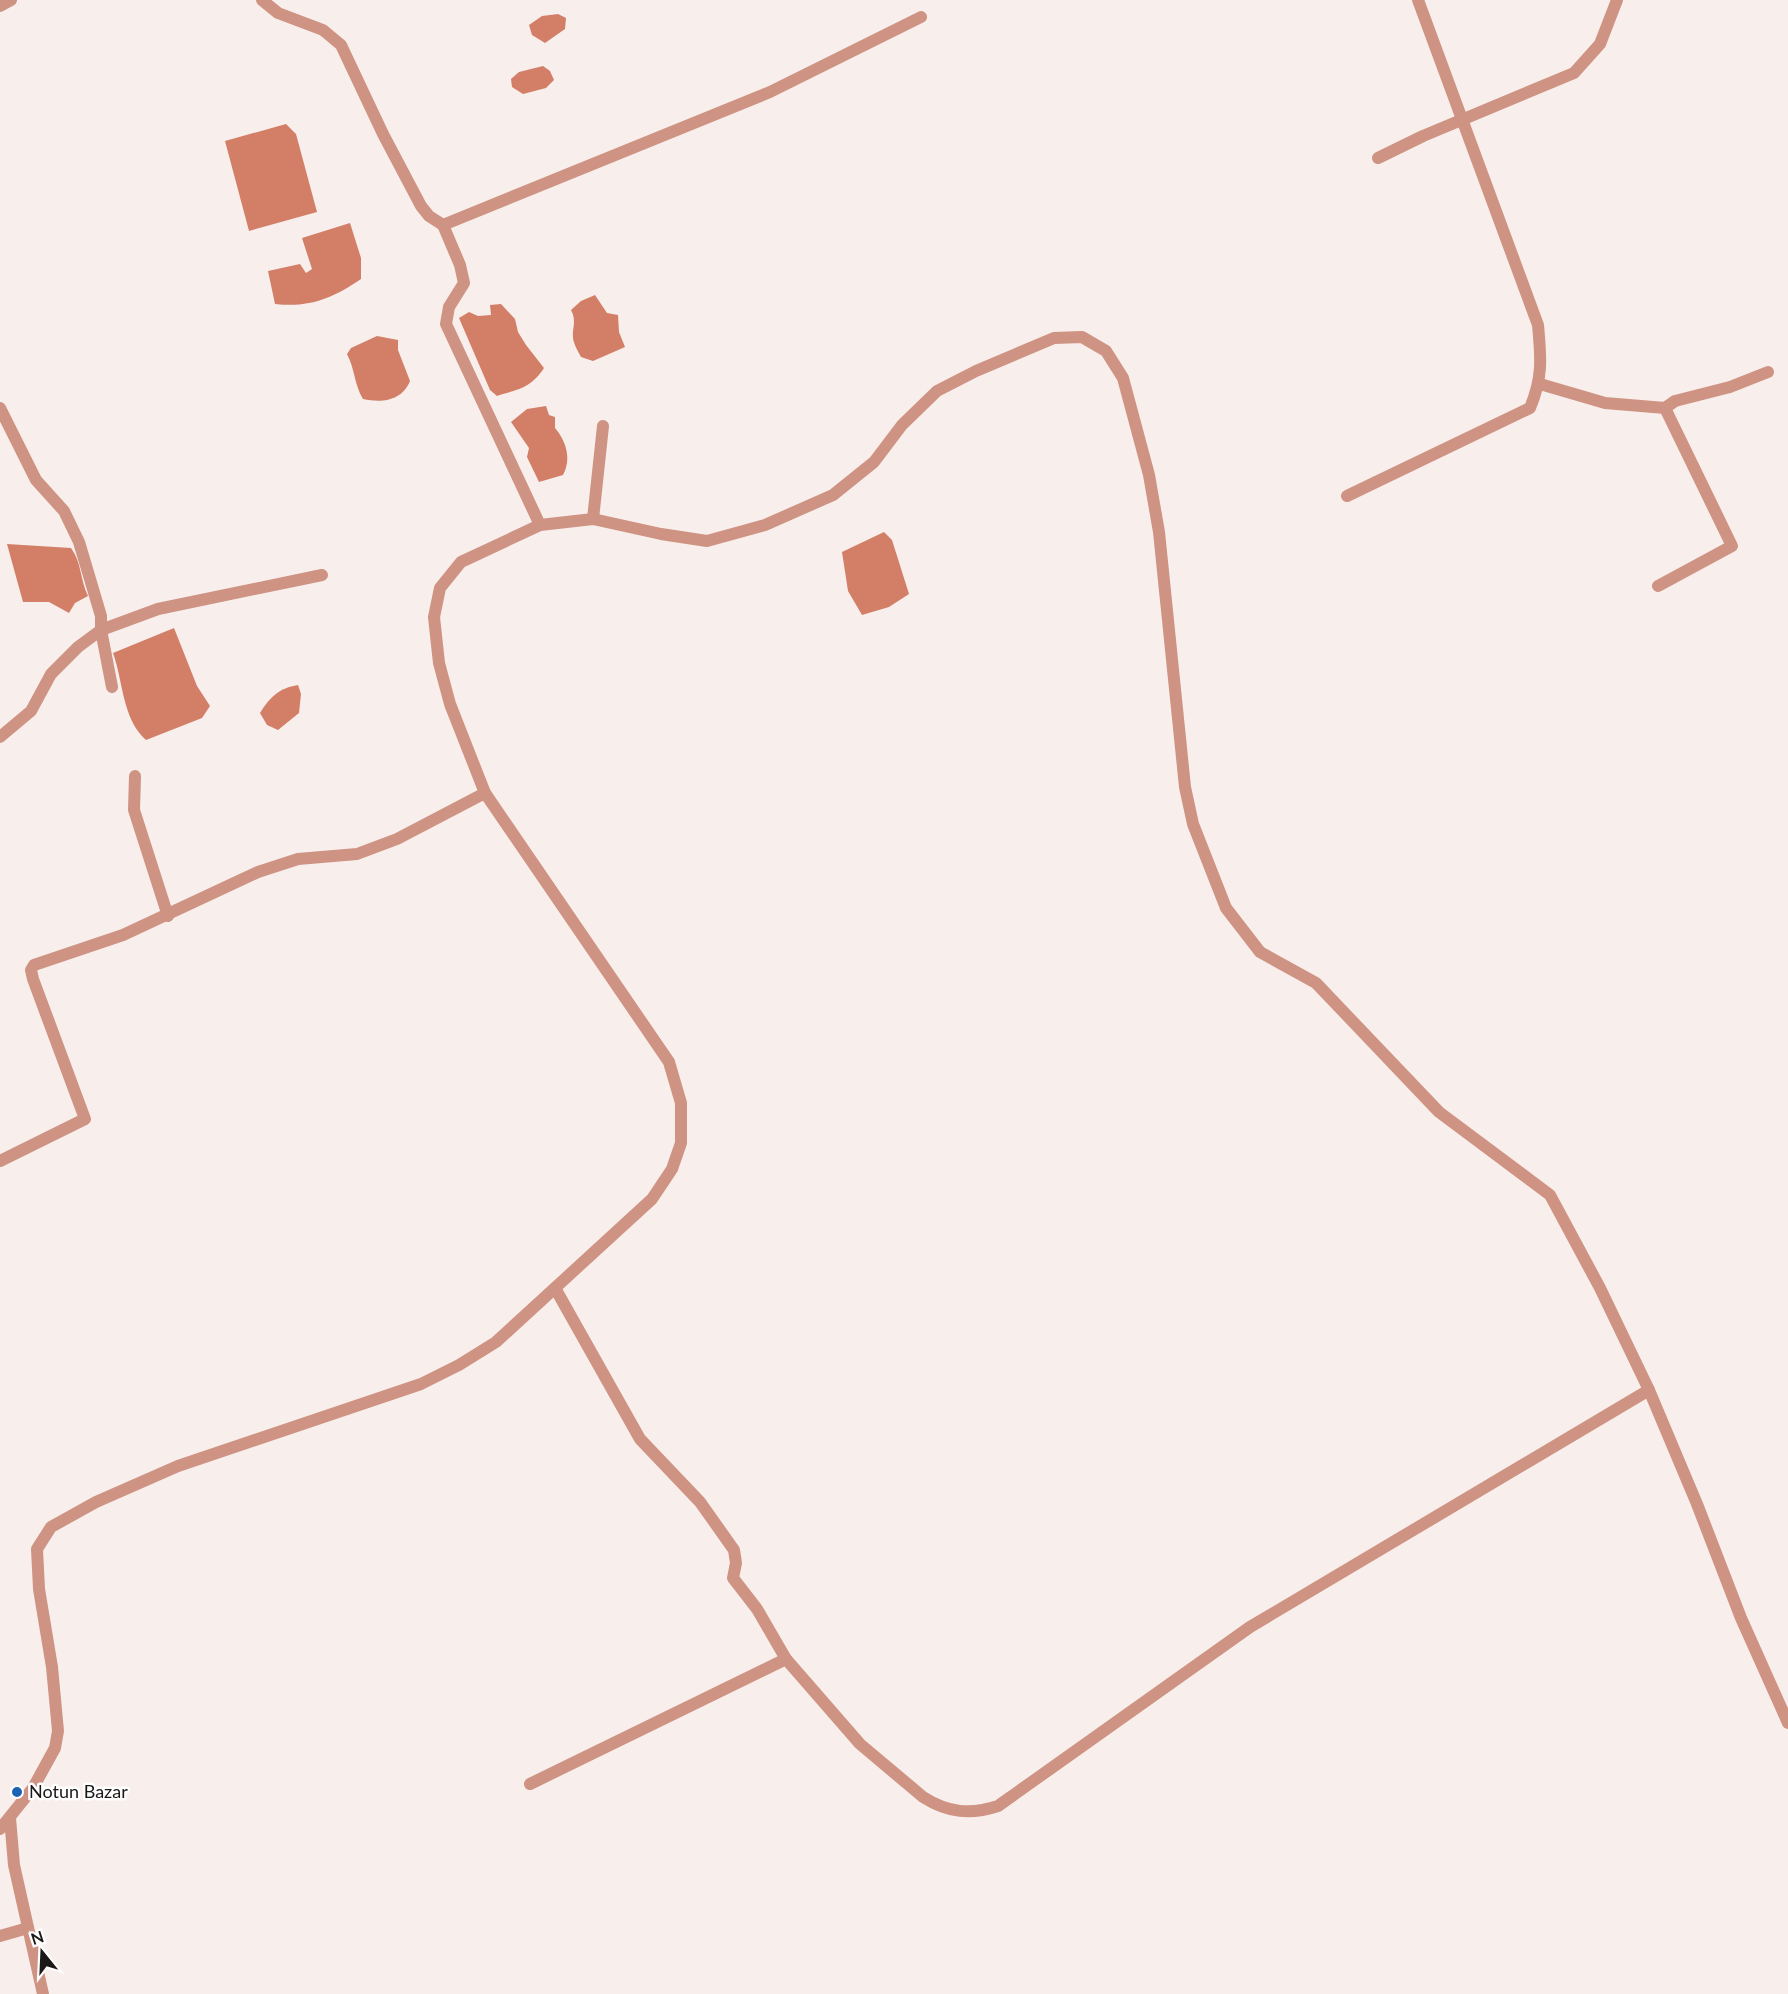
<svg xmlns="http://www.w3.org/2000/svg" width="1788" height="1994" font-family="Lato,sans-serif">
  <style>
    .water { fill: #d37e67 }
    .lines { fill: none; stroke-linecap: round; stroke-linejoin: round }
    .minor { stroke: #cf9383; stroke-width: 12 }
    .poi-dot { fill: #1b64b3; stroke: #fefefe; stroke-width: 2 }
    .labels { text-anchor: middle; stroke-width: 5; stroke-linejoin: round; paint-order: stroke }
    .poi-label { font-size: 18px; fill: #1b1817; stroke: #fefefe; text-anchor: start }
  </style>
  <rect width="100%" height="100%" fill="#f8efec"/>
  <g class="water">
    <path d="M558 14 566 18 565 29 545 43 532 35 529 25 542 16Z"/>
    <path d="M543 66 550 71 554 80 546 88 523 94 512 87 511 79 519 72Z"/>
    <path d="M286 124 296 134 317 212 249 231 225 141Z"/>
    <path d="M350 223 361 258V279C333 298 310 308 275 304L268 271 300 264 306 273 312 269 302 238Z"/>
    <path d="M595 295 607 313 618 315 619 332 625 347 593 361 581 357C578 351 574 345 573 338 572 328 577 321 571 310L581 301Z"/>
    <path d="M501 304 515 319 518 332 526 345 544 368C531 388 519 389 497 396L490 390 459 318 469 312 478 316 491 315 490 305Z"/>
    <path d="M377 336 398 340V350L410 381C402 401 382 403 363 399 354 384 355 369 347 354L351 348Z"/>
    <path d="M546 406 549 415 555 417V428C566 441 572 459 563 475L539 482 527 457 529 448 511 422 527 409Z"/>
    <path d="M884 532 892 540 909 594 889 607 862 615 848 591 842 552Z"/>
    <path d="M7 544 71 548C82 563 80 580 88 596L75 603 69 613 49 602H23Z"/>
    <path d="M174 628 197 686 210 706 202 718 146 740C122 719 123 680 113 653Z"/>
    <path d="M298 685 301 694 299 713 278 730 267 725 260 713C270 697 279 688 298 685Z"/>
  </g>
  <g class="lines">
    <g class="minor">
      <path d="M262 0 278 13 323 30 341 45 383 134 421 206 429 216 443 225 770 92 921 17"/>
      <path d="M0 6 11 0"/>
      <path d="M1378 158 1423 136 1574 73 1600 44 1617 0"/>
      <path d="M443 225 460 265 464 283 449 307 446 324 540 525"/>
      <path d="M1540 384 1605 403 1665 408 1675 401 1730 387 1768 372"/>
      <path d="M0 408 36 480 64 511 79 542 101 616V630L78 647 51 674 31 711 0 737"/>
      <path d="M1347 496 1530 408C1543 377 1541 358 1538 325L1418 0"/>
      <path d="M593 519 603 426"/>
      <path d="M1658 586 1732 546 1665 408"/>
      <path d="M112 687 101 630 158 609 322 575"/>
      <path d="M135 776 134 810 168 916"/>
      <path d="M0 1161 85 1119 33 979 31 970 34 965 123 935 258 872 298 859 357 854 397 839 485 793"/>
      <path d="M555 1288 640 1439 700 1502 734 1550 736 1563 733 1578 757 1609 786 1659 860 1744 923 1797C948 1813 971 1815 998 1806L1250 1627 1649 1390"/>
      <path d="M530 1784 786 1659"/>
      <path d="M10 1818 14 1865 43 1994"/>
      <path d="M0 1829 33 1788 55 1748 58 1731 52 1667 39 1589 37 1549 51 1527 96 1502 178 1466 421 1384 459 1365 496 1342 652 1199 672 1169 681 1143V1103L669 1062 485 793 450 704 439 663 434 617 440 588 461 562 540 525 593 519 661 534 707 541 765 525 833 495 874 462 902 425 937 391 976 371 1054 338 1082 337 1106 351 1123 378 1149 475 1159 532 1185 787 1193 824 1226 908 1260 952 1316 983 1439 1112 1550 1195 1600 1288 1649 1390 1697 1504 1741 1618 1788 1723"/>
      <path d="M0 1936 28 1928"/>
    </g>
  </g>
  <circle class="poi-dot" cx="17" cy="1792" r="6"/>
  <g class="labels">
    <g class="poi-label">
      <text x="29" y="1798">Notun Bazar</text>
    </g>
  </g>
  <g transform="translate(42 1952) rotate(342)" stroke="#fefefe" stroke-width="4.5" paint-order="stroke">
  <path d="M0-4.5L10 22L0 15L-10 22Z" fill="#1b1817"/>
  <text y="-9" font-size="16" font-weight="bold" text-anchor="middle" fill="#1b1817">N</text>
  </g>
</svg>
